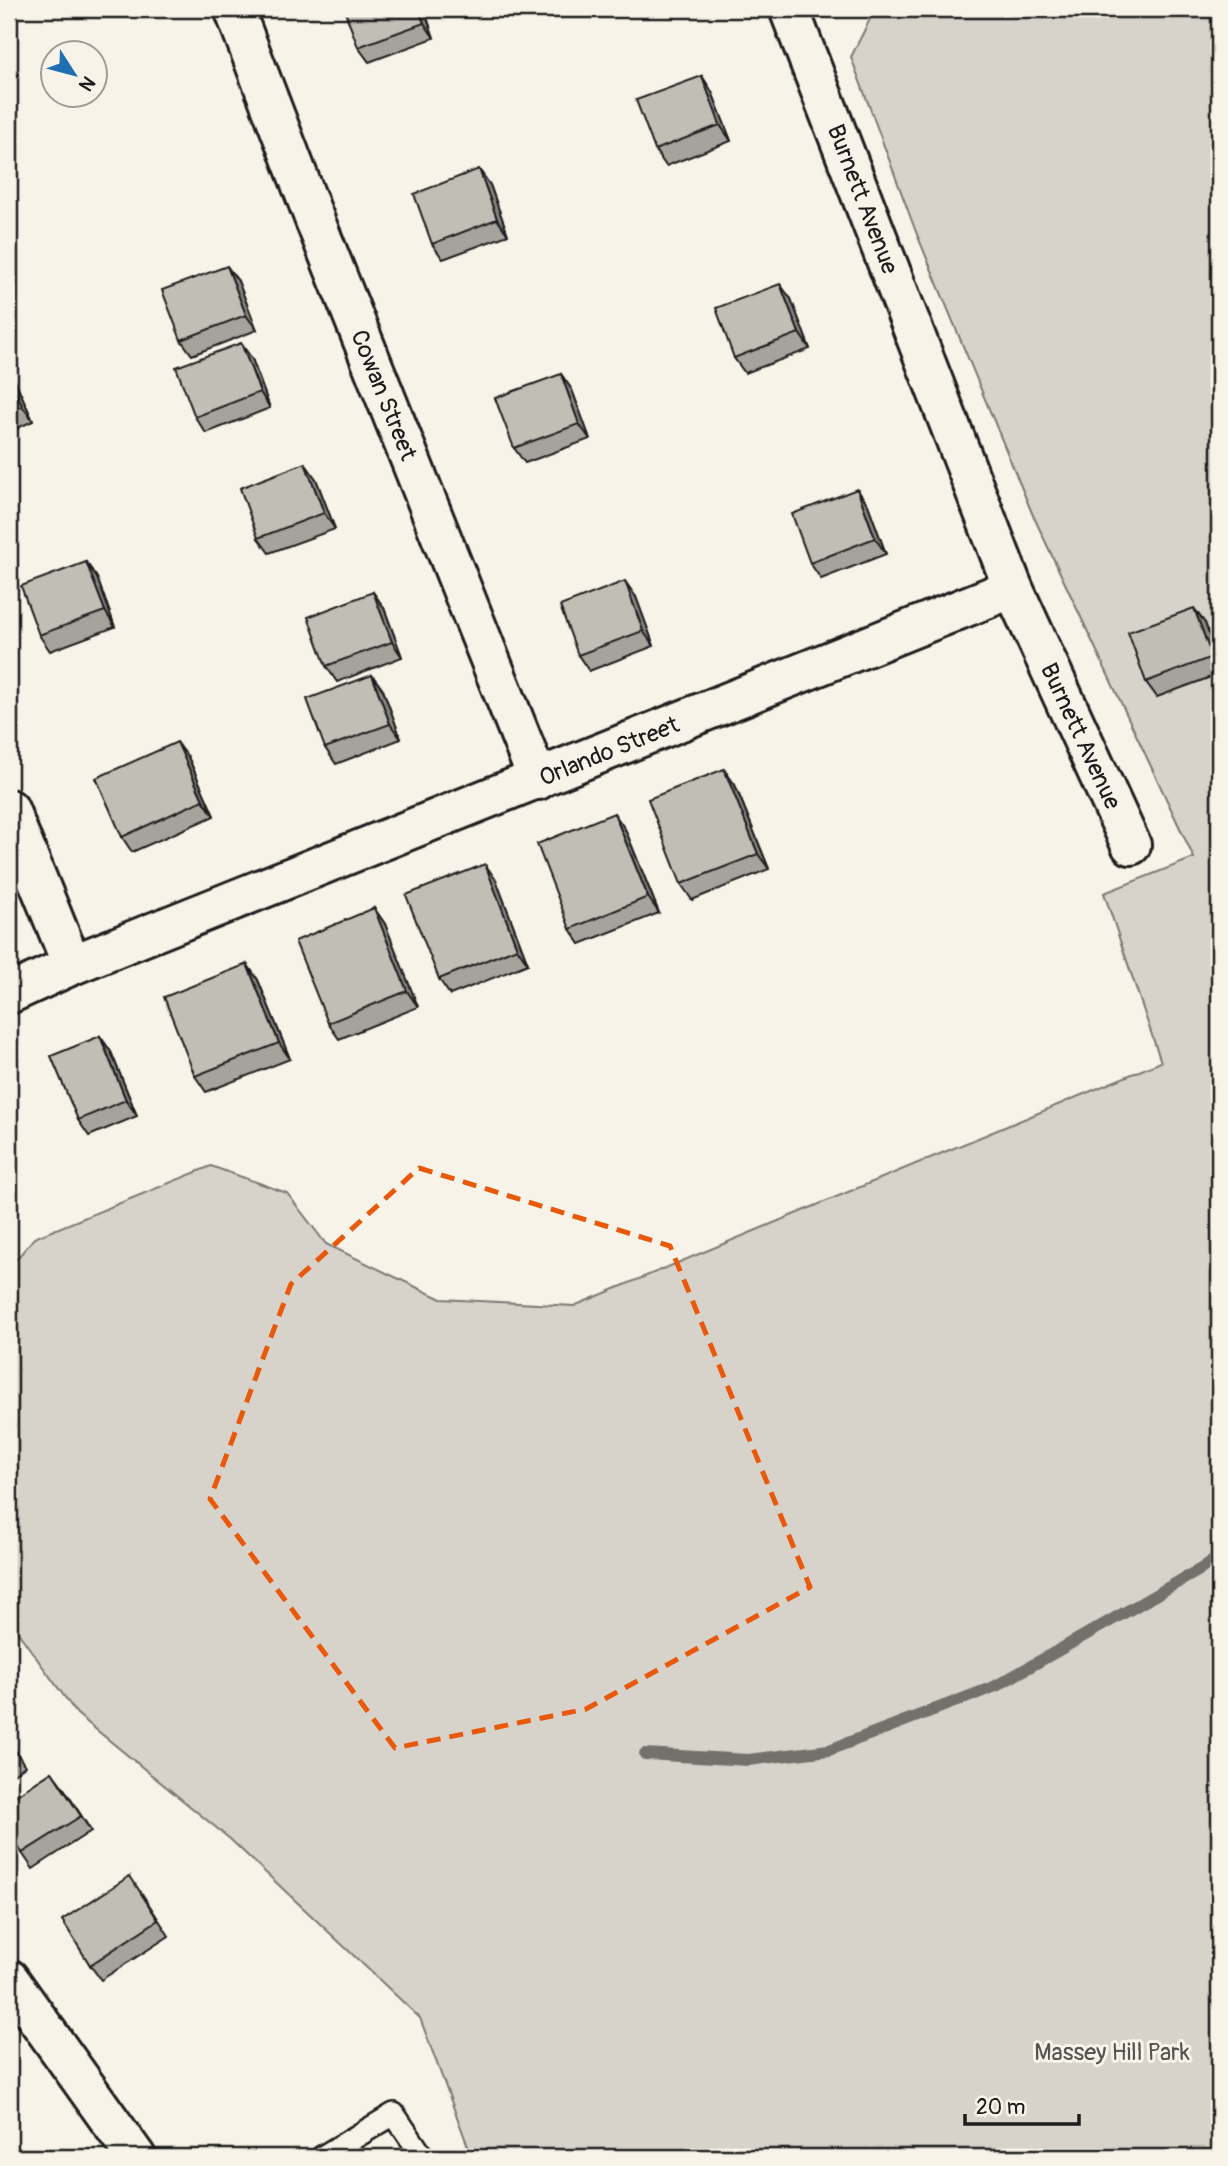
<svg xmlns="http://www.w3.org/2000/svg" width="1228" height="2166" font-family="Pangolin,sans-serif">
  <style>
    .green { fill: #d7d3cb; stroke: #7a7874; stroke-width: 2 }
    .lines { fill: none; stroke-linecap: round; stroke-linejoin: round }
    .stream { stroke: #72716c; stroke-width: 12 }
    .service-casing { stroke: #1c1c1c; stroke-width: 26 }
    .minor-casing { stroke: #1c1c1c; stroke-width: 44 }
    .tertiary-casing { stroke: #1c1c1c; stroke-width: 44 }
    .service { stroke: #f7f3e8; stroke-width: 21 }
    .minor { stroke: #f7f3e8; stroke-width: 38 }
    .tertiary { stroke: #f7f3e8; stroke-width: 38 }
    .wall { fill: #a5a39c; stroke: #1c1c1c; stroke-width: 2 }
    .shaded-wall { fill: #86857f; stroke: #1c1c1c; stroke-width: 2 }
    .building { fill: #c0beb5; stroke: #1c1c1c; stroke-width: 2 }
    .marked { fill: none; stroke: #e8590c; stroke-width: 5; stroke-dasharray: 14 9; stroke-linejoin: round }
    .labels { text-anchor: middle; stroke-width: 6; stroke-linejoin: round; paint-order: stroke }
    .street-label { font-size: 24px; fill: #1c1c1c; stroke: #f7f3e8 }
    .park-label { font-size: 24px; fill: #545351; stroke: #f7f3e8 }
  </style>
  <rect width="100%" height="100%" fill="#f7f3e8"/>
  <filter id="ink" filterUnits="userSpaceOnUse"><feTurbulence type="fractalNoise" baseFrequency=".0143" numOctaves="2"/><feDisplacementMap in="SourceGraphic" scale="14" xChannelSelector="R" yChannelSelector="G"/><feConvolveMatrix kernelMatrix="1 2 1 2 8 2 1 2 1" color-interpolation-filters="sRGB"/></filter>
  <g filter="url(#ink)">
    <path class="green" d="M875 9H1219V2157H472L420 2018 230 1839 77 1714 9 1620V1268L34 1238 211 1166 287 1193 326 1244 441 1299 574 1306 1161 1062 1104 893 1194 858 1032 513 916 232 851 57Z"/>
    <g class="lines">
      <path class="stream" d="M645 1754 748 1760 829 1750 996 1686 1201 1569 1219 1556"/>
      <g class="service-casing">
        <path id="service" d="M322 2157 394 2114 423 2157"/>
      </g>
      <g class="minor-casing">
        <g id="minor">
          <path d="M234 9 316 223 538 780"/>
          <path d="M789 9 1013 588 1131 845"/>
          <path d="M9 809 72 965"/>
          <path d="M9 994 72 965 1013 588"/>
        </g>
      </g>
      <g class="tertiary-casing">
        <path id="tertiary" d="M9 1979 136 2157"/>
      </g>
      <use href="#service" class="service"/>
      <use href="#minor" class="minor"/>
      <use href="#tertiary" class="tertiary"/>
    </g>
    <g class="wall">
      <path d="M424 9 434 38 369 62 358 47Z"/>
      <path d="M702 76 712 92 731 141 666 166 655 150Z"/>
      <path d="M490 185 508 235 443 259 432 244Z"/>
      <path d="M238 281 257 330 192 355 181 340Z"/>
      <path d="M791 299 810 349 745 373 734 358Z"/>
      <path d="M252 359 270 408 206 433 195 417Z"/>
      <path d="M9 367 33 421 9 432Z"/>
      <path d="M561 374 572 390 590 439 525 463 514 448Z"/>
      <path d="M316 479 335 529 269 553 258 538Z"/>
      <path d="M857 489 868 505 886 554 821 579 810 563Z"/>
      <path d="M86 562 97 578 115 627 50 651 39 635Z"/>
      <path d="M373 592 384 608 402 657 337 682 326 666Z"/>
      <path d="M636 597 654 646 589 671 578 655Z"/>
      <path d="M1205 623 1219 663V674L1157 697 1146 682Z"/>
      <path d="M372 675 383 690 401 739 336 764 325 748Z"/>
      <path d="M188 757 214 816 132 852 122 837Z"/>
      <path d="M735 785 769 869 692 900 681 884Z"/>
      <path d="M625 829 659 913 580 944 570 929Z"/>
      <path d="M496 880 528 964 450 995 439 979Z"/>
      <path d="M374 908 385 924 418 1007 339 1039 328 1023Z"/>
      <path d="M247 964 258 980 290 1059 206 1092 195 1076Z"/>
      <path d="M100 1036 111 1052 137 1116 89 1136 78 1120Z"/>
      <path d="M9 1740 25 1766 9 1777Z"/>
      <path d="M63 1787 91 1831 33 1869 22 1853Z"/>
      <path d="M141 1892 169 1936 101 1980 90 1965Z"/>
    </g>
    <g class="shaded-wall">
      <path d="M418 9H424L434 38 424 23Z"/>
      <path d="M702 76 712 92 731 141 720 125Z"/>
      <path d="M479 169 490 185 508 235 497 219Z"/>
      <path d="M227 266 238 281 257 330 246 315Z"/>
      <path d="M780 284 791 299 810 349 799 333Z"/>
      <path d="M241 343 252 359 270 408 260 392Z"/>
      <path d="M9 367 33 421 22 406 9 376Z"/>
      <path d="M561 374 572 390 590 439 579 424Z"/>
      <path d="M305 463 316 479 335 529 324 513Z"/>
      <path d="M857 489 868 505 886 554 875 538Z"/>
      <path d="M86 562 97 578 115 627 105 611Z"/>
      <path d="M625 581 636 597 654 646 643 631Z"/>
      <path d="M373 592 384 608 402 657 392 642Z"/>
      <path d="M1194 608 1205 623 1219 663V668L1212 657Z"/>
      <path d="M372 675 383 690 401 739 390 724Z"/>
      <path d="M177 742 188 757 214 816 203 800Z"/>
      <path d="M724 769 735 785 769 869 758 854Z"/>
      <path d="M614 813 625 829 659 913 648 897Z"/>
      <path d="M485 864 496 880 528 964 517 948Z"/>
      <path d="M374 908 385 924 418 1007 407 991Z"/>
      <path d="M247 964 258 980 290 1059 279 1043Z"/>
      <path d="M100 1036 111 1052 137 1116 126 1100Z"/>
      <path d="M52 1772 63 1787 91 1831 81 1816Z"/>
    </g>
    <g class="building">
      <path d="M344 9H418L424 23 358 47Z"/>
      <path d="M702 76 720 125 655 150 636 100Z"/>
      <path d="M479 169 497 219 432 244 414 194Z"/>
      <path d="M227 266 246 315 181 340 162 290Z"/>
      <path d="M780 284 799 333 734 358 716 308Z"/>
      <path d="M241 343 260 392 195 417 176 367Z"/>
      <path d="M561 374 579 424 514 448 495 398Z"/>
      <path d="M9 376 22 406 9 411Z"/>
      <path d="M305 463 324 513 258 538 240 488Z"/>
      <path d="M857 489 875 538 810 563 792 514Z"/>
      <path d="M86 562 105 611 39 635 21 586Z"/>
      <path d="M625 581 643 631 578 655 560 606Z"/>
      <path d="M373 592 392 642 326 666 308 617Z"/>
      <path d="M1194 608 1212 657 1146 682 1128 632Z"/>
      <path d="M372 675 390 724 325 748 307 699Z"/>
      <path d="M177 742 203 800 122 837 96 778Z"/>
      <path d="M724 769 758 854 681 884 648 799Z"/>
      <path d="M614 813 648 897 570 929 537 844Z"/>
      <path d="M485 864 517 948 439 979 406 895Z"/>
      <path d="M374 908 407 991 328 1023 295 941Z"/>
      <path d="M247 964 279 1043 195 1076 164 997Z"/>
      <path d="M100 1036 126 1100 78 1120 51 1056Z"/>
      <path d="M9 1741 15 1751 9 1754Z"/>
      <path d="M52 1772 81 1816 22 1853 9 1832V1800Z"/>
      <path d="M130 1876 158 1920 90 1965 62 1920Z"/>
    </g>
  </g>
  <path class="marked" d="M419 1168 670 1246 810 1587 586 1709 395 1748 210 1499 291 1284Z"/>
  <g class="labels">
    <g class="street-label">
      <text transform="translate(863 199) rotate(69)" y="8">Burnett Avenue</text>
      <text transform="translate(384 395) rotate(68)" y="8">Cowan Street</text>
      <text transform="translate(1081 736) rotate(65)" y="8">Burnett Avenue</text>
      <text transform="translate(609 751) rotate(-22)" y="8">Orlando Street</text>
    </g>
    <g class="park-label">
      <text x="1112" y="2060">Massey Hill Park</text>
    </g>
  </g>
  <rect width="1228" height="2166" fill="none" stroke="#f7f3e8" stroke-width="35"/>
  <rect x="18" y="18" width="1193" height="2131" fill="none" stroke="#1c1c1c" stroke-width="2.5" filter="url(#ink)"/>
  <g transform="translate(74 74) rotate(126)"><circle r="33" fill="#f7f3e8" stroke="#9f9d96" stroke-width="2"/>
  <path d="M0-5L12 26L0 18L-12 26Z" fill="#1f6fb2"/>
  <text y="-10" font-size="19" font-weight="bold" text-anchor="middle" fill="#1c1c1c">N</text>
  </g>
  <path d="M965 2114v10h114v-10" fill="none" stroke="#1c1c1c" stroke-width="3.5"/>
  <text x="976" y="2114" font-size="21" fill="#1c1c1c" stroke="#f7f3e8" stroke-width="5" paint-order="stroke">20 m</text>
</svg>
